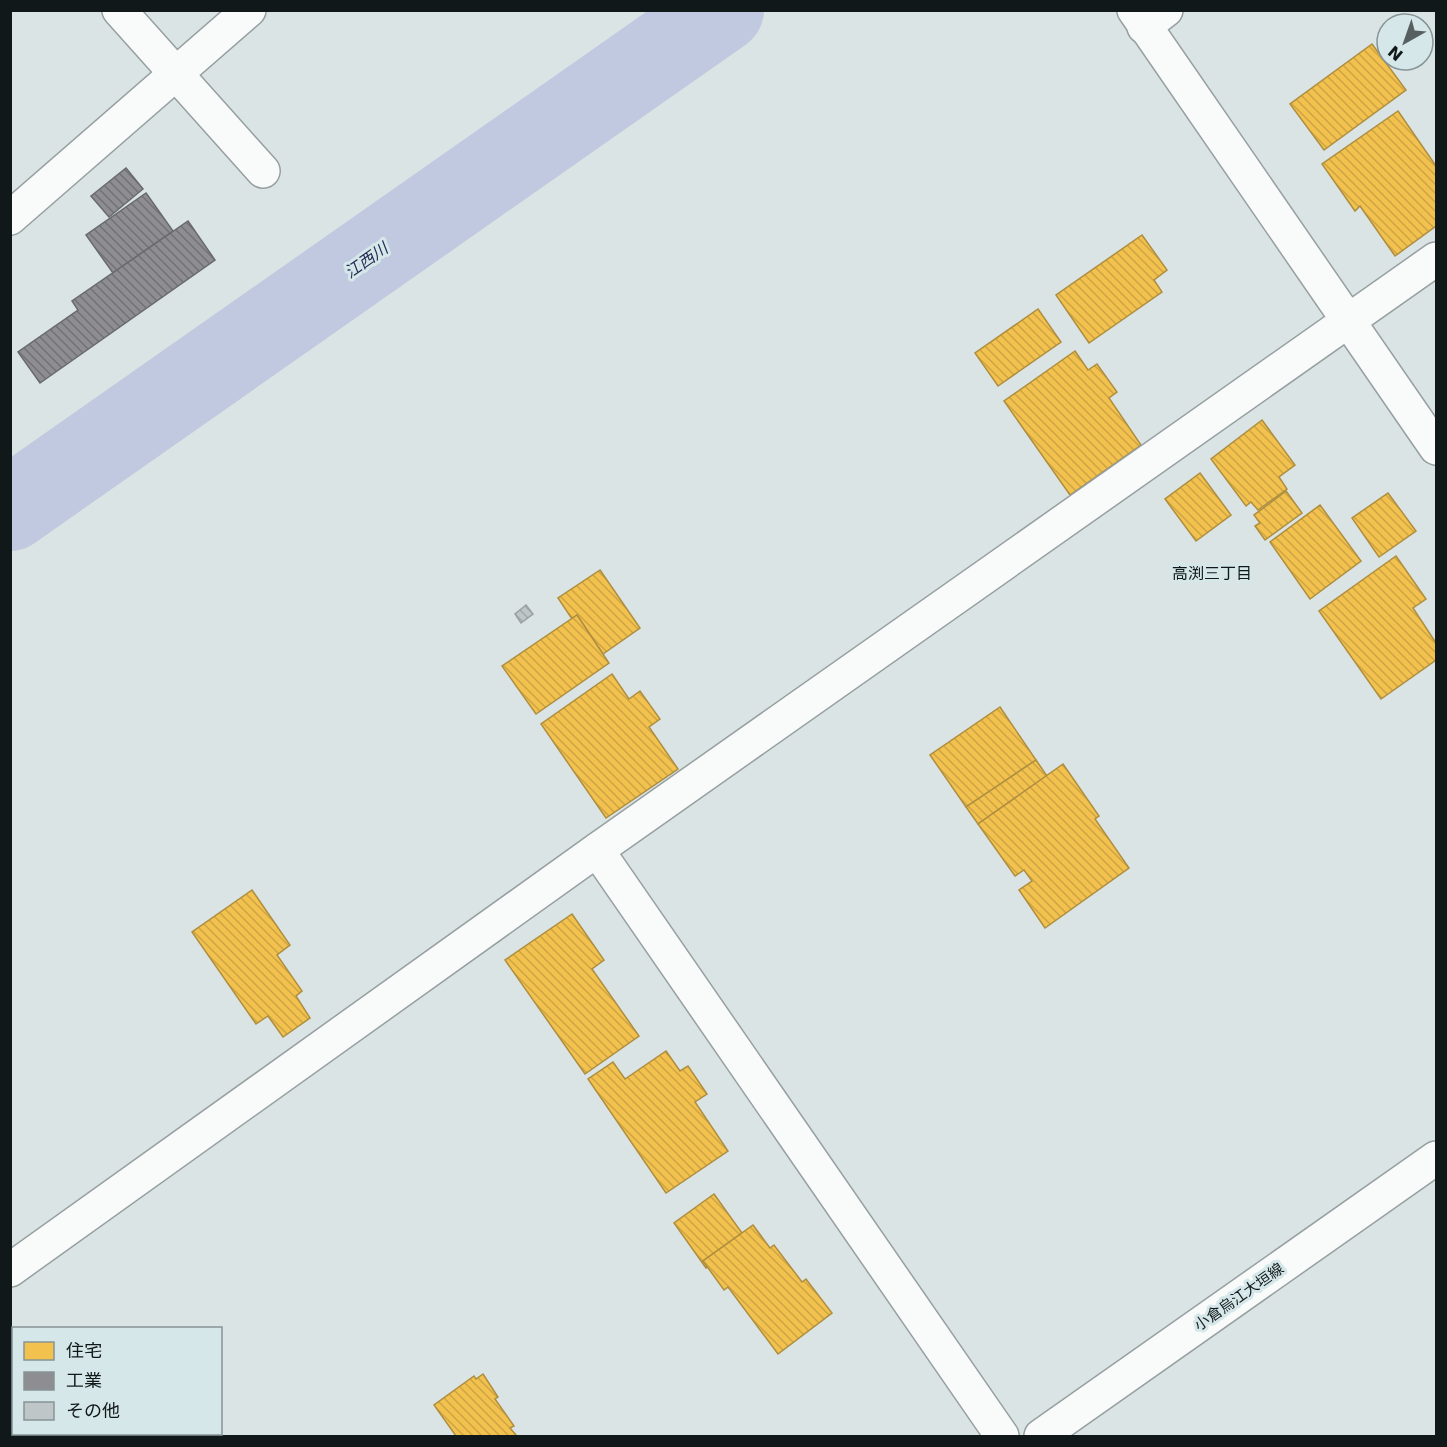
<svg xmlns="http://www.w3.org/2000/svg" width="1447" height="1447" font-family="'DejaVu Sans','Noto Sans JP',sans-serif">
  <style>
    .homes { fill: url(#homes-back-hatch); stroke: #ae8e3e; stroke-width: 1.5 }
    .industry { fill: url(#industry-back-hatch); stroke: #686a6e; stroke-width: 1.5 }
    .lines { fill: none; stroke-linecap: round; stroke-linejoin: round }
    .river { stroke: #c0c9df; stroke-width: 84 }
    .building { fill: url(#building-back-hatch); stroke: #9aa1a3; stroke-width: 1.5 }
    .street-casing { stroke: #979fa0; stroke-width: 36 }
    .secondary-casing { stroke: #979fa0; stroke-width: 36 }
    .street { stroke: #f9fbfb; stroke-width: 33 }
    .secondary { stroke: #f9fbfb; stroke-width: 33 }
    .labels { text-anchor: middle; stroke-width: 6; stroke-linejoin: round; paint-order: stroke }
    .street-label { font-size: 15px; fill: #111819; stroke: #d5e7e9 }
    .water-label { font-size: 16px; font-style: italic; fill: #252b56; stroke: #d5e7e9 }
    .neighbourhood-label { font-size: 16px; fill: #111819; stroke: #d5e7e9 }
  </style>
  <defs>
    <pattern id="homes-back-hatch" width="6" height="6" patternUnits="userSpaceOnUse" patternTransform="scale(1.5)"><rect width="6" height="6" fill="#f2c14e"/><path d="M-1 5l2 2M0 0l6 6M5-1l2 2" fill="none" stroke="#cea544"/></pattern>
    <pattern id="industry-back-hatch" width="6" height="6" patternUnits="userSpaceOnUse" patternTransform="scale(1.5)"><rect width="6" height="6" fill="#8d8d92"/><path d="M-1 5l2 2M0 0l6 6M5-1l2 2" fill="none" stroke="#727276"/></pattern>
    <pattern id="building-back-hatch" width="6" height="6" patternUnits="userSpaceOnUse" patternTransform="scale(1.5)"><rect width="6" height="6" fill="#bec6c7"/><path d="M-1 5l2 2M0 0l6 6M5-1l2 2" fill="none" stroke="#a2a9aa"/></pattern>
  </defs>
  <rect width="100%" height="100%" fill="#dae4e4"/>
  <g class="homes">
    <path d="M1372 44 1406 90 1324 150 1290 104Z"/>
    <path d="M1398 111 1436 166V226L1395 256 1360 206 1355 211 1322 164Z"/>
    <path d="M1142 235 1167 270 1154 280 1162 292 1089 343 1056 295Z"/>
    <path d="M1038 309 1061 342 998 386 975 353Z"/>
    <path d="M1075 351 1088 370 1097 364 1117 392 1109 398 1141 445 1070 495 1004 401Z"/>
    <path d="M1262 420 1295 465 1279 477 1287 489 1258 510 1251 502 1246 506 1211 459Z"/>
    <path d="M1200 473 1231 515 1196 541 1165 499Z"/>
    <path d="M1286 491 1302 513 1265 540 1255 526 1260 523 1254 515Z"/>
    <path d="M1388 493 1416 531 1379 557 1352 518Z"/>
    <path d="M1320 505 1361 561 1310 599 1270 542Z"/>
    <path d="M1396 556 1426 599 1413 608 1436 643V660L1381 699 1319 611Z"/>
    <path d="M600 570 640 628 603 654 577 615 572 619 558 598Z"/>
    <path d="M577 615 609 663 536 714 502 666Z"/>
    <path d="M612 674 629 699 640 691 660 719 649 727 678 769 606 818 541 724Z"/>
    <path d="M1000 707 1036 760 966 807 930 755Z"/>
    <path d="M1036 760 1047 776 978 824 966 807Z"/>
    <path d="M1063 764 1099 816 1095 819 1129 868 1045 928 1019 890 1032 881 1024 870 1015 876 978 824Z"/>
    <path d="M252 890 290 945 277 955 302 991 296 996 310 1018 283 1037 268 1016 256 1024 192 932Z"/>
    <path d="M572 914 604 960 592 969 639 1036 585 1074 505 960Z"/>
    <path d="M666 1051 680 1071 688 1066 707 1094 695 1102 728 1151 666 1193 588 1079 613 1062 625 1079Z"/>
    <path d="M714 1194 742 1233 703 1261 708 1267 706 1268 674 1223Z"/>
    <path d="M753 1225 770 1248 774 1245 802 1282 806 1279 832 1313 778 1354 728 1287 724 1290 703 1261Z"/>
    <path d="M483 1374 498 1397 495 1399 514 1426 510 1428 516 1435 514 1436H456L434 1405 474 1376 476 1379Z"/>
    <path d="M14 1391V1434H54L49 1436H10V1393Z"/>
  </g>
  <g class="industry">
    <path d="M126 168 143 189 109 217 91 196Z"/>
    <path d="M146 193 173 231 113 273 86 235Z"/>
    <path d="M188 221 215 260 40 383 18 352 78 310 72 301Z"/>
  </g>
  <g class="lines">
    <path class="river" d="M10 509 722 10"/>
  </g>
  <path class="building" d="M526 605 533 614 521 623 515 614Z"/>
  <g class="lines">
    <g class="street-casing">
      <g id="street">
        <path d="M119 10 263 171"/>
        <path d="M1144 27 1166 10"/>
        <path d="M10 218 249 10"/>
        <path d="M597 850 1002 1436"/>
        <path d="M10 1270 597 850 1436 259"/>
      </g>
    </g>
    <g class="secondary-casing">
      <g id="secondary">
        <path d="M1134 10 1436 448"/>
        <path d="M1041 1436 1436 1158"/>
      </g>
    </g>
    <use href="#street" class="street"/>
    <use href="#secondary" class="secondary"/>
  </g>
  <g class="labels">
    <g class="street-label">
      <text transform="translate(1239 1297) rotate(-35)" y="5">小倉烏江大垣線</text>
    </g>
    <g class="water-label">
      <text transform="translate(366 260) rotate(-35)" y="6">江西川</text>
    </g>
    <g class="neighbourhood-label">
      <text x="1212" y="579">高渕三丁目</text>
    </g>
  </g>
  <rect width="1447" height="1447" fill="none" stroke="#111819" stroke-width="24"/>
  <rect x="12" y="1327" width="210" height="108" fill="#d5e7e9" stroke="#879496" stroke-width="1.5"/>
  <rect x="24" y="1342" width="30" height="18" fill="#f2c14e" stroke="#879496" stroke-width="1.5"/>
  <text x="66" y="1357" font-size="18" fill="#111819">住宅</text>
  <rect x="24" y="1372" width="30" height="18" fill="#8d8d92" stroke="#879496" stroke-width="1.5"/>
  <text x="66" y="1387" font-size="18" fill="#111819">工業</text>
  <rect x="24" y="1402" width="30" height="18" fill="#bec6c7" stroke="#879496" stroke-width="1.5"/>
  <text x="66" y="1417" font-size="18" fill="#111819">その他</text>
  <g transform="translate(1405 42) rotate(220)"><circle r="28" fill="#d5e7e9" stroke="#879496" stroke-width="1.5"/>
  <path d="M0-4.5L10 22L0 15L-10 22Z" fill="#575f60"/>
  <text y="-9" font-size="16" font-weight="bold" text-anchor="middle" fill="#111819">N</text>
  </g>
</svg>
